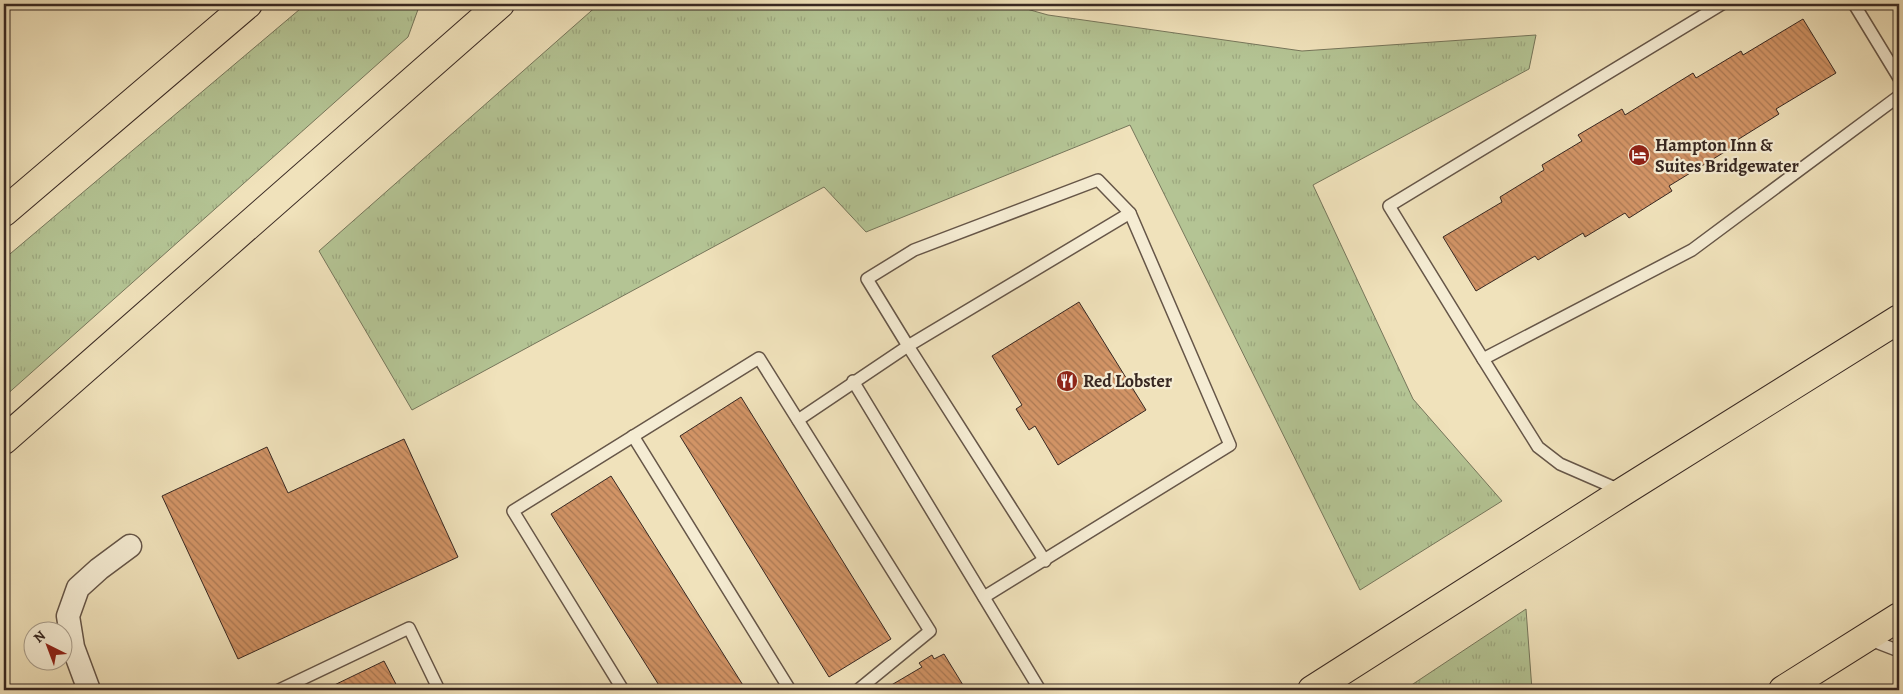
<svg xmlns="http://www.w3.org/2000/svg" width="1903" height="694" font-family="Alegreya,serif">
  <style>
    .grass { fill: url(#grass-tufts); stroke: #76765b }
    .building { fill: url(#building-back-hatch); stroke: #382822 }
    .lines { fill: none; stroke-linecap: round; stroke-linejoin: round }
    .service-casing { stroke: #665648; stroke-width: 14 }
    .minor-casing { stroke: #665648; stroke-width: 25 }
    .trunk-casing { stroke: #382822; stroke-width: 30 }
    .motorway-casing { stroke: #382822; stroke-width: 30 }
    .service { stroke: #f5ecd3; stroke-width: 11 }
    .minor { stroke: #f5ecd3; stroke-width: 22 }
    .trunk { stroke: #f0e2bb; stroke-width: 28 }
    .motorway { stroke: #f0e2bb; stroke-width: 28 }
    .labels { text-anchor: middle; stroke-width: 4.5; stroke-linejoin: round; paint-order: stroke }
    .poi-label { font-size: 18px; font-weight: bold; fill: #382822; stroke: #f5ecd3; text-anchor: start }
  </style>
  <defs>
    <pattern id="grass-tufts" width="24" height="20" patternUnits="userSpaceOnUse" patternTransform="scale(1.25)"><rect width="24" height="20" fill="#b4c494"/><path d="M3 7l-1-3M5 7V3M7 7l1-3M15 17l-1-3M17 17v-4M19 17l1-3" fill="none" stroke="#9ca87f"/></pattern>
    <pattern id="building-back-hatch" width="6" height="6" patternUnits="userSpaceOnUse" patternTransform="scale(1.25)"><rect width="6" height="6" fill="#d29466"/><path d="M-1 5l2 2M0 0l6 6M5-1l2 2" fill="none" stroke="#ab7954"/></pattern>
  </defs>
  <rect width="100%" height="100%" fill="#f0e2bb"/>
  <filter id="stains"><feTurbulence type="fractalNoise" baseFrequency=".004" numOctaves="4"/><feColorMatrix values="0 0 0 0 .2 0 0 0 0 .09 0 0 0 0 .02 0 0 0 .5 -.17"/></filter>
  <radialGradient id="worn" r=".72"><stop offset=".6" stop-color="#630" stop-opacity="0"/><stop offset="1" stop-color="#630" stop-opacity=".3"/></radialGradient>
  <g class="grass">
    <path d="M306 4H420L408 37 4 397V259Z"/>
    <path d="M599 4H1009L1048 15 1302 51 1536 35 1529 69 1313 185 1413 399 1502 501 1360 590 1130 125 866 232 824 187 412 410 319 251Z"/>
    <path d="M1526 609 1532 690H1404Z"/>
  </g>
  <g class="building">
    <path d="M1803 19 1836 73 1776 109 1779 114 1734 142 1736 145 1669 186 1672 191 1629 218 1625 213 1585 237 1583 233 1538 260 1535 256 1476 291 1443 237 1502 202 1500 197 1544 170 1542 165 1582 141 1578 135 1622 109 1625 115 1693 73 1696 78 1741 51 1743 55Z"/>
    <path d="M1079 302 1146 410 1058 465 1035 426 1029 430 1016 409 1022 405 992 356Z"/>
    <path d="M741 397 891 639 829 677 680 436Z"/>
    <path d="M404 439 458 557 238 659 162 496 267 447 288 493Z"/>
    <path d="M611 476 746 690H662L551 514Z"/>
    <path d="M944 654 966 690H890L888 687 922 667 919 663 932 655 934 659Z"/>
    <path d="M384 661 399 690H324Z"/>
  </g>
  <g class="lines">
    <g class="service-casing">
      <g id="service">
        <path d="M1722 4 1389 206 1483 359 1692 250 1899 96"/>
        <path d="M1854 4 1899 78"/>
        <path d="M1483 359 1538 447 1560 464 1622 491"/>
        <path d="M853 381 1040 690"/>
        <path d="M798 420 908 346 867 279 914 250 1098 180 1130 213 1230 445 984 597"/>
        <path d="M633 436 790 690"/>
        <path d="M1045 561 908 346 1130 213"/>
        <path d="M1868 639 1899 651"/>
        <path d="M279 690 409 628 439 690"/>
        <path d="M623 690 513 511 759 358 930 631 858 690"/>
      </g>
    </g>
    <g class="minor-casing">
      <path id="minor" d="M89 690 73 647 68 616 78 588 99 569 130 546"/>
    </g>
    <g class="trunk-casing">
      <g id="trunk">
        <path d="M1312 690 1624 491 1899 319"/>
        <path d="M1783 690 1899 617"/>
      </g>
    </g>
    <g class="motorway-casing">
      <g id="motorway">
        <path d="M4 212 248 4"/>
        <path d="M4 440 500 4"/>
      </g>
    </g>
    <use href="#service" class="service"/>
    <use href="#minor" class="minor"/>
    <use href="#trunk" class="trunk"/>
    <use href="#motorway" class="motorway"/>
  </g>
  <defs>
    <g id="hotel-disc" transform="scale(1.125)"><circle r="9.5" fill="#8f2418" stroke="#f5ecd3"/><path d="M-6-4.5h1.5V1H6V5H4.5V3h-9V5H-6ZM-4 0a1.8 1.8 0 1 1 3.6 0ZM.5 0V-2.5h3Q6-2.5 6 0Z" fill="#fff"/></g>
    <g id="restaurant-disc" transform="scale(1.125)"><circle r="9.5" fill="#8f2418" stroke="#f5ecd3"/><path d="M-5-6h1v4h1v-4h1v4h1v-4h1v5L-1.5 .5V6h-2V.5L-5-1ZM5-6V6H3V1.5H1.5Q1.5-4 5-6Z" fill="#fff"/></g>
  </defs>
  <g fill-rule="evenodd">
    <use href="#hotel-disc" x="1639" y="155"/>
    <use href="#restaurant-disc" x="1067" y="381"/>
  </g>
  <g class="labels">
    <g class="poi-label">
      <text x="1655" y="151">Hampton Inn &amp;<tspan x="1655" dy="21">Suites Bridgewater</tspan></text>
      <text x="1083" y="387">Red Lobster</text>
    </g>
  </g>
  <rect width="1903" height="694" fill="none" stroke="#f0e2bb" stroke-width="20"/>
  <rect x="5" y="5" width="1893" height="684" fill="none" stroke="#382822" stroke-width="2.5"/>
  <rect x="10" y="10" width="1883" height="674" fill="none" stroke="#382822"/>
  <g transform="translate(48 646) rotate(318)"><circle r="24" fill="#f5ecd3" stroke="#a99e8c"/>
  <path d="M0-4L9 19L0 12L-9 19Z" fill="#8f2418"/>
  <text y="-8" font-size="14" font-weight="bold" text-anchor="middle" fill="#382822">N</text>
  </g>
  <rect width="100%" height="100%" filter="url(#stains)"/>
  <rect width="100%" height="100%" fill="url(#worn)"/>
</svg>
